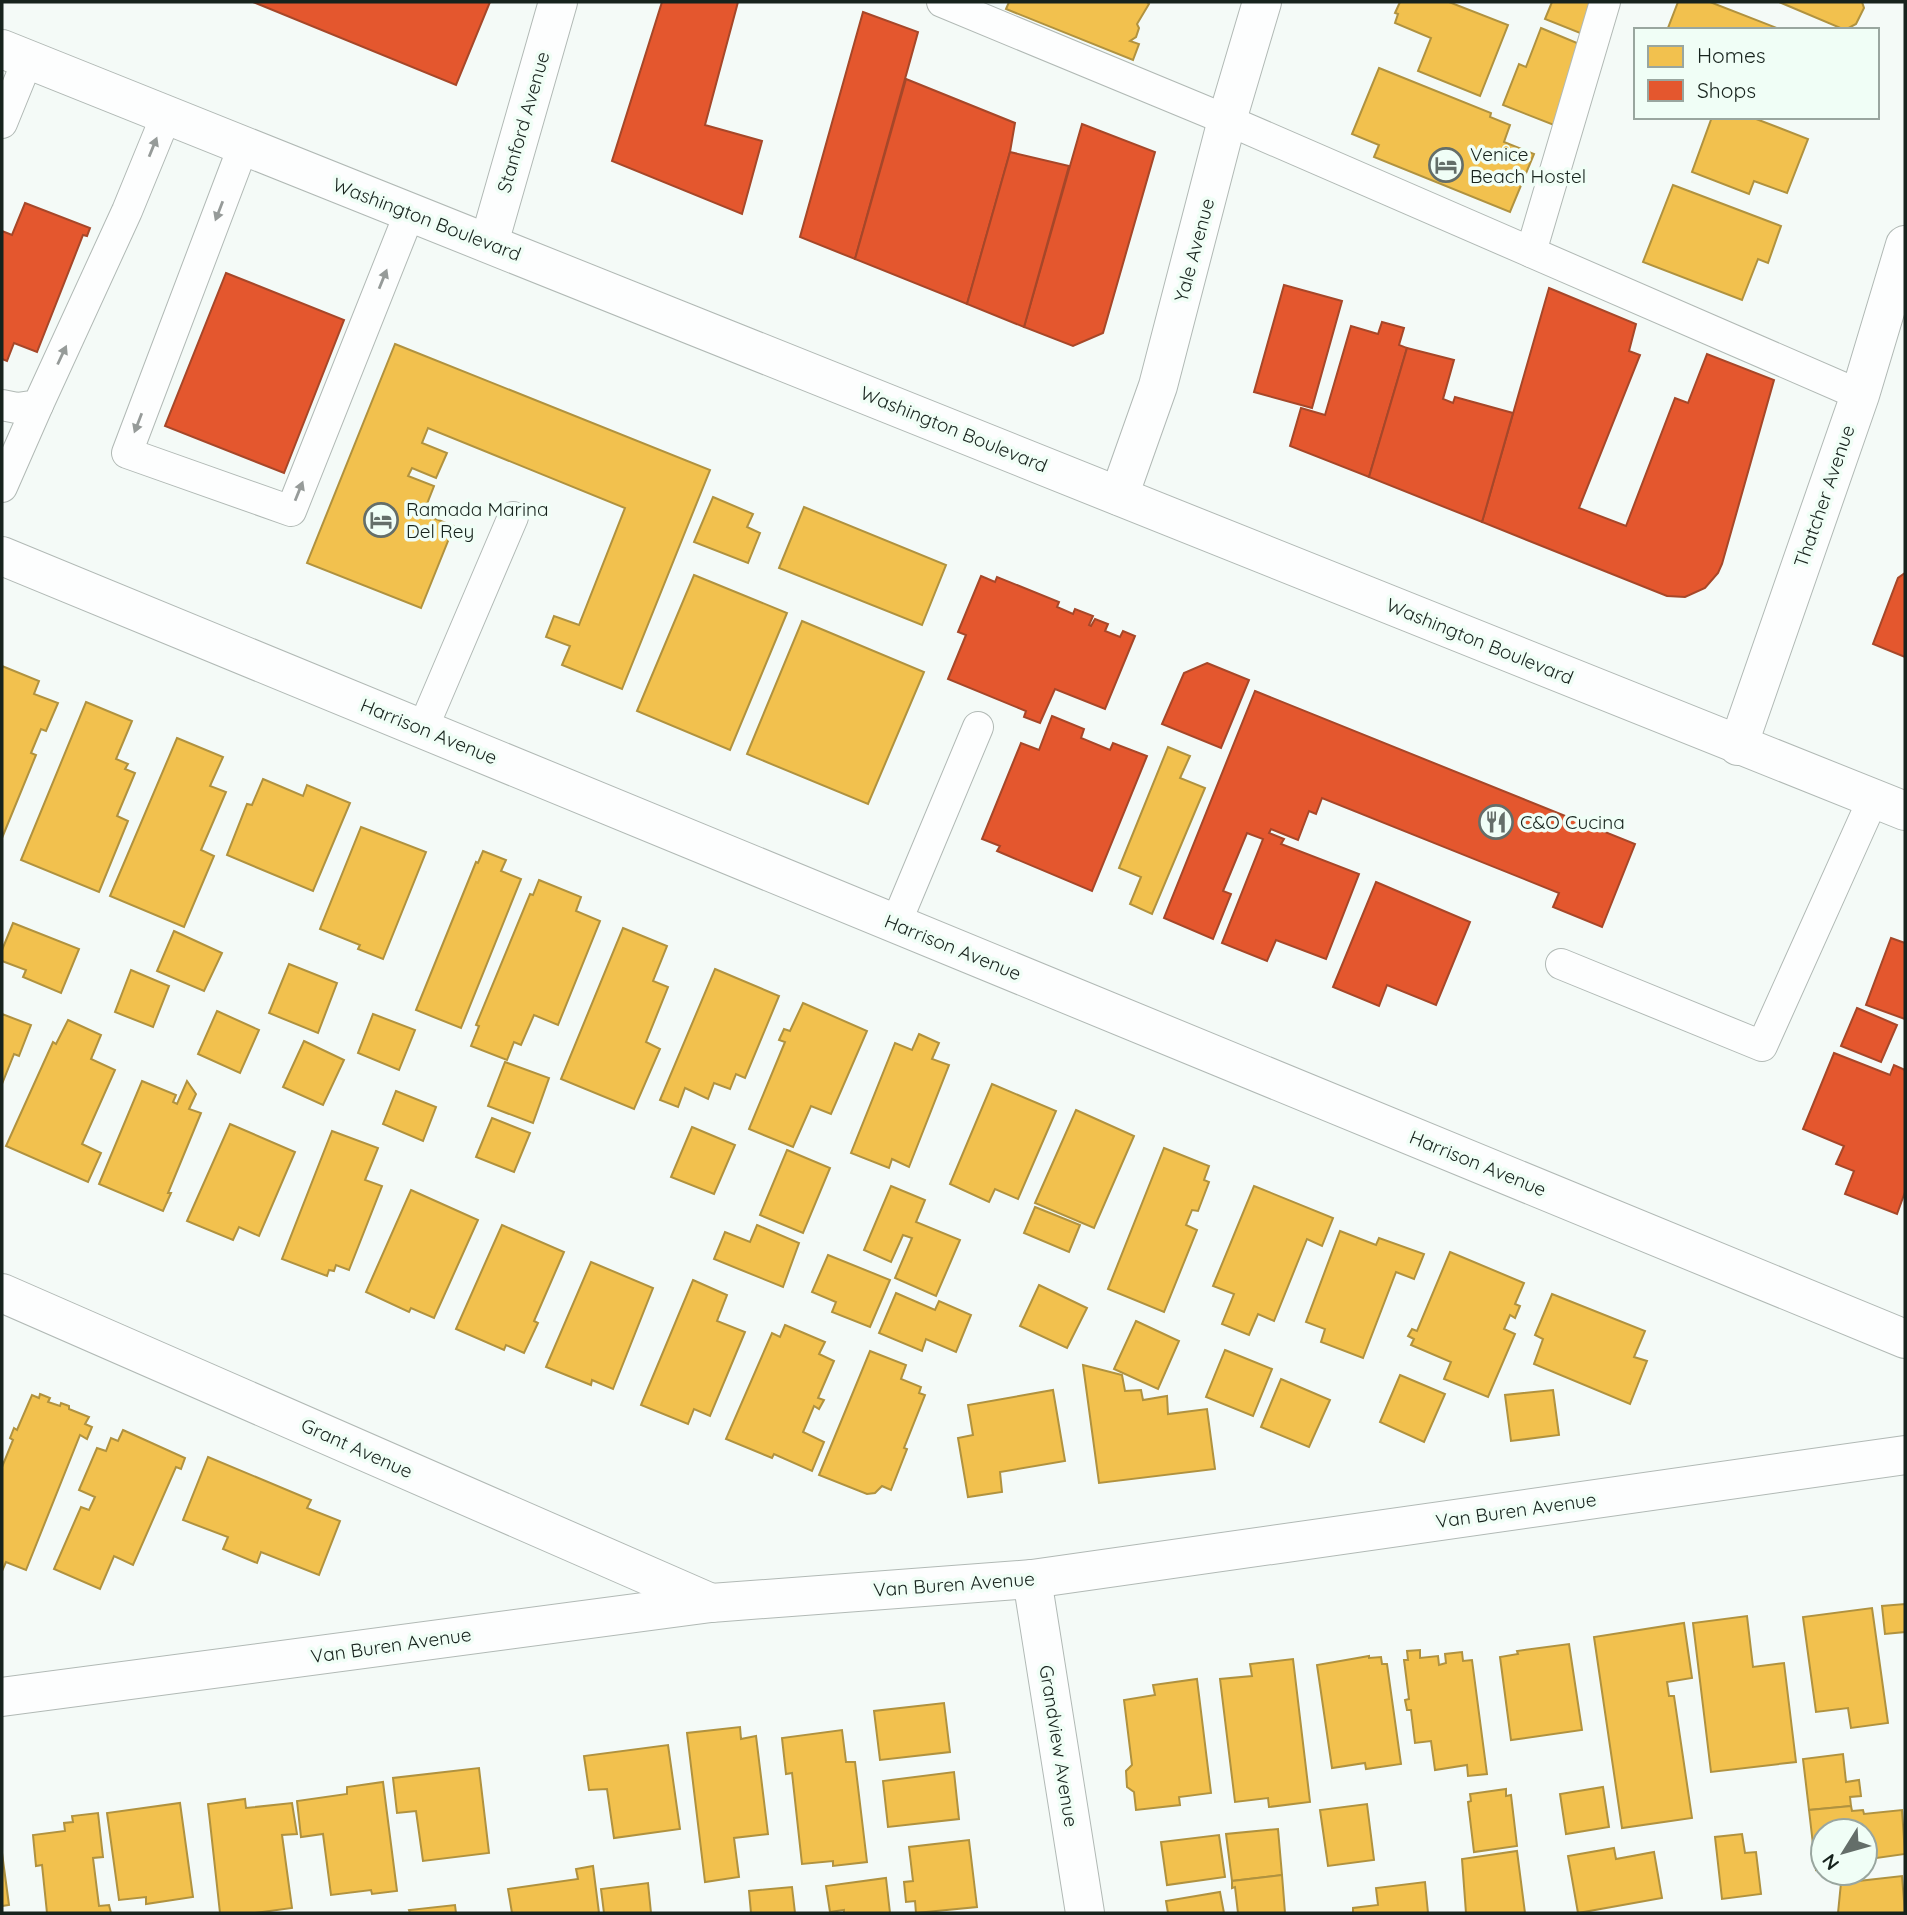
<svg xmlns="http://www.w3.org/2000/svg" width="1907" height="1915" font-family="Quicksand,sans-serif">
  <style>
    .homes { fill: #f2c14e; stroke: #b0923f; stroke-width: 2 }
    .shops { fill: #e4572e; stroke: #a64729; stroke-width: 2 }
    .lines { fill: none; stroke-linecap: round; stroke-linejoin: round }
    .service-casing { stroke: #b1b9b5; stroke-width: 32 }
    .minor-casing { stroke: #b1b9b5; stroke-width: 40 }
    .secondary-casing { stroke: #b1b9b5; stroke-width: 40 }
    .service { stroke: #fdfefe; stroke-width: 30 }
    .minor { stroke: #fdfefe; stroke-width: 38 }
    .secondary { stroke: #fdfefe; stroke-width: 38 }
    .oneway { fill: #969b99 }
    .labels { text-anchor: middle; stroke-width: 7; stroke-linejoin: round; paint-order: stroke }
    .street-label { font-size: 19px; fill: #17231d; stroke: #f0fef6 }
    .poi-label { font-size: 19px; fill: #17231d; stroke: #f0fef6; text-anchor: start }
  </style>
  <rect width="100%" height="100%" fill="#f4faf7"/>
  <g class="homes">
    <path d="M1009 2H1147L1149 4 1137 24 1139 28 1136 37 1130 41 1139 44 1133 60 1006 9Z"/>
    <path d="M1400 2H1449L1508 25 1480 96 1418 71 1431 38 1395 23 1398 14 1395 13Z"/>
    <path d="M1552 2H1598L1590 37 1545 19Z"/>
    <path d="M1678 2H1710L1782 30H1673L1668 28Z"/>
    <path d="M1779 2H1862L1864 8 1856 24 1845 30Z"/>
    <path d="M1541 28 1589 48 1559 127 1503 105 1519 64 1526 67Z"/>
    <path d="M1379 68 1491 113 1490 117 1510 125 1504 142 1534 154 1510 212 1374 157 1379 145 1352 134Z"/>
    <path d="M1712 117H1751L1808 139 1787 193 1754 181 1749 194 1692 172Z"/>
    <path d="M1673 185 1781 226 1768 263 1758 259 1742 300 1643 262Z"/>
    <path d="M395 344 710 470 622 689 562 665 570 646 546 637 554 616 579 625 625 508 428 428 422 443 447 453 436 478 412 468 408 476 434 486 423 514 454 526 421 608 307 563Z"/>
    <path d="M713 497 753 514 747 527 760 533 748 563 694 542Z"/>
    <path d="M804 507 946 565 922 625 779 568Z"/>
    <path d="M694 575 787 613 730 750 637 711Z"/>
    <path d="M802 621 924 672 868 804 747 754Z"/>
    <path d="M2 666 39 681 34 694 58 703 46 731 41 729 31 753 36 755 2 838Z"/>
    <path d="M86 702 132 721 116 759 128 764 125 769 135 773 117 816 128 821 99 892 21 860Z"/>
    <path d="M177 738 223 757 210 786 226 792 201 850 214 856 184 927 110 896Z"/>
    <path d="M1168 747 1190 756 1180 778 1205 788 1152 914 1130 904 1141 877 1119 868Z"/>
    <path d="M263 779 303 796 307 785 350 803 313 891 227 855 247 804 252 805Z"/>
    <path d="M361 827 426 852 383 959 358 949 360 945 320 929Z"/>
    <path d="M483 851 506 860 501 871 521 879 461 1028 416 1010 476 862 478 863Z"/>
    <path d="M539 880 581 897 576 911 600 921 558 1025 534 1015 521 1045 514 1042 507 1060 471 1046 479 1026 476 1025 530 894 533 895Z"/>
    <path d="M13 923 79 949 61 993 23 977 26 970 2 961V950Z"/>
    <path d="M623 928 667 946 653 981 668 987 646 1042 660 1049 634 1109 561 1079Z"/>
    <path d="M174 931 222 953 204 991 157 971Z"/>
    <path d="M289 964 337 983 318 1033 269 1013Z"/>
    <path d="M715 969 779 996 745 1078 736 1074 730 1089 714 1083 708 1099 685 1088 678 1107 660 1100Z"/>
    <path d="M131 970 169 986 153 1027 115 1012Z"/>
    <path d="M803 1003 867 1031 831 1114 811 1106 793 1147 749 1129 785 1042 779 1040 784 1029 790 1031Z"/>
    <path d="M217 1011 259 1030 240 1073 198 1054Z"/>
    <path d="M2 1014 31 1025 19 1056 14 1054 2 1084Z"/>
    <path d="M373 1014 415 1030 399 1070 358 1053Z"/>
    <path d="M68 1020 101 1035 91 1059 115 1070 82 1144 101 1153 88 1182 6 1146 53 1042 56 1044Z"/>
    <path d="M919 1034 939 1043 932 1059 949 1065 909 1167 892 1159 889 1168 851 1153 895 1043 912 1050Z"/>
    <path d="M304 1041 344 1060 323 1105 283 1087Z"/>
    <path d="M505 1062 549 1078 533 1123 488 1106Z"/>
    <path d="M142 1081 176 1095 173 1102 177 1104 187 1081 196 1094 189 1109 201 1113 168 1193H171L163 1211 99 1184Z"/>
    <path d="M992 1084 1056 1111 1018 1199 995 1189 989 1202 950 1184Z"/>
    <path d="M396 1091 436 1107 423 1141 383 1124Z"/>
    <path d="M1076 1110 1134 1136 1094 1228 1035 1203Z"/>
    <path d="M492 1118 530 1133 514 1172 476 1157Z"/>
    <path d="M230 1124 295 1152 259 1236 239 1227 233 1240 187 1221Z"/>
    <path d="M692 1127 735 1145 714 1194 671 1177Z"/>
    <path d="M332 1131 378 1148 365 1180 382 1186 349 1270 336 1265 334 1271 329 1270 327 1276 282 1259Z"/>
    <path d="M1164 1148 1209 1166 1204 1180 1209 1182 1198 1211 1192 1210 1186 1225 1197 1230 1164 1312 1108 1289Z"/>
    <path d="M787 1150 830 1168 803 1233 760 1215Z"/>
    <path d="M891 1186 925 1200 916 1222 960 1240 936 1296 895 1278 912 1238 903 1235 891 1262 864 1250Z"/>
    <path d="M1254 1186 1333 1218 1322 1246 1307 1239 1274 1321 1258 1314 1249 1335 1222 1324 1234 1294 1213 1286Z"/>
    <path d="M411 1190 478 1220 434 1318 411 1308 409 1312 366 1292Z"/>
    <path d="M1035 1207 1080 1225 1069 1252 1024 1233Z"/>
    <path d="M502 1225 564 1252 534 1321 538 1323 524 1353 506 1345 504 1350 456 1329Z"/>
    <path d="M757 1225 799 1243 783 1287 714 1259 725 1232 750 1242Z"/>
    <path d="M1340 1231 1376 1245 1379 1238 1424 1254 1414 1279 1396 1272 1363 1358 1321 1342 1325 1329 1306 1322Z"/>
    <path d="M1450 1252 1524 1283 1515 1304 1520 1306 1515 1318 1510 1315 1504 1329 1515 1334 1488 1397 1444 1379 1451 1362 1411 1345 1414 1339 1408 1336 1412 1329 1417 1331Z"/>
    <path d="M828 1255 890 1280 870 1327 832 1312 836 1302 812 1292Z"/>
    <path d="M591 1262 653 1288 613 1389 592 1380 591 1385 546 1367Z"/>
    <path d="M693 1280 727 1295 717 1321 745 1332 710 1416 694 1409 688 1424 641 1405Z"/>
    <path d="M1039 1285 1087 1308 1067 1348 1020 1326Z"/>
    <path d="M896 1293 935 1310 939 1301 971 1315 956 1352 926 1339 922 1351 879 1333Z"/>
    <path d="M1552 1294 1645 1331 1634 1357 1647 1361 1630 1404 1534 1364 1543 1339 1535 1335Z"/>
    <path d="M1136 1321 1179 1341 1158 1389 1114 1369Z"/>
    <path d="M785 1325 825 1342 819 1354 834 1361 818 1398 824 1400 819 1409 814 1406 803 1432 824 1442 812 1471 774 1454 772 1458 726 1439 772 1333 780 1337Z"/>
    <path d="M1225 1350 1272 1369 1253 1416 1206 1397Z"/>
    <path d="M870 1351 906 1365 901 1379 921 1387 919 1393 925 1395 904 1448 907 1449 891 1490 882 1486 875 1493 867 1494 819 1475Z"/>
    <path d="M1083 1365 1122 1375 1125 1391 1141 1390 1143 1400 1167 1396 1168 1414 1207 1409 1215 1469 1099 1483Z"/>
    <path d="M1400 1375 1445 1394 1424 1442 1380 1422Z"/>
    <path d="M1281 1379 1330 1400 1309 1447 1261 1427Z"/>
    <path d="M1053 1390 1065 1461 1000 1472 1002 1492 968 1497 958 1438 973 1435 968 1405Z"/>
    <path d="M1553 1390 1559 1435 1511 1441 1505 1395Z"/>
    <path d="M40 1394 50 1398 48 1402 60 1406 61 1403 69 1406V1409L89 1417 85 1424 92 1427 87 1439 80 1435 26 1570 6 1562 2 1571V1467L13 1440 10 1438 14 1428 17 1430 32 1395 39 1398Z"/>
    <path d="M123 1430 185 1458 181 1469 176 1467 133 1565 114 1556 100 1589 54 1569 81 1507 89 1510 95 1497 79 1490 97 1448 106 1451 111 1438 118 1441Z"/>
    <path d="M208 1457 311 1500 307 1508 340 1521 319 1575 261 1552 257 1563 223 1549 228 1537 183 1520Z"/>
    <path d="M1905 1604V1632L1885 1634 1882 1606Z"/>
    <path d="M1872 1608 1888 1723 1851 1728 1848 1708 1816 1712 1803 1617Z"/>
    <path d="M1747 1616 1753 1667 1784 1663 1796 1762 1711 1772 1693 1623Z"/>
    <path d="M1684 1623 1692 1678 1667 1682 1669 1696H1674L1692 1818 1622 1828 1594 1637Z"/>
    <path d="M1569 1644 1582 1730 1511 1740 1500 1657 1518 1654 1517 1651Z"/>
    <path d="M1420 1650V1658L1438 1656 1439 1665 1446 1663 1445 1654 1462 1652 1463 1661 1472 1660 1487 1774 1468 1776 1467 1765 1435 1770 1431 1741 1415 1743 1411 1710H1407L1405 1700 1409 1699 1404 1660H1408L1407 1651Z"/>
    <path d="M1369 1656V1658L1381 1657 1382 1664H1387L1401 1764 1366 1769 1365 1763 1332 1768 1317 1665Z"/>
    <path d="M1293 1659 1310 1802 1269 1807 1268 1798 1235 1802 1220 1679 1252 1676 1250 1664Z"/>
    <path d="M1197 1679 1211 1793 1179 1797 1180 1805 1136 1810 1134 1792 1127 1787 1126 1771 1132 1765 1124 1700 1155 1695 1153 1685Z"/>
    <path d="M944 1703 950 1752 880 1760 874 1711Z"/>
    <path d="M740 1727 741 1739 756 1736 768 1834 734 1838 739 1877 705 1882 687 1733Z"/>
    <path d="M842 1730 846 1762H855L867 1862 833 1866V1861L802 1864 792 1773 786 1774 782 1738Z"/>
    <path d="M668 1745 680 1829 614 1838 607 1789 589 1790 584 1756Z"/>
    <path d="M1843 1754 1846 1782 1859 1780 1861 1796 1850 1797 1851 1806 1809 1810 1803 1759Z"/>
    <path d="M479 1768 489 1853 423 1861 416 1811 397 1813 393 1778Z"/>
    <path d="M954 1772 959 1819 888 1827 883 1781Z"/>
    <path d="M383 1782 397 1891 372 1894 371 1890 331 1895 323 1834 301 1837 297 1801 347 1794V1787Z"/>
    <path d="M1603 1787 1609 1827 1566 1834 1560 1794Z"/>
    <path d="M1506 1789V1796L1511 1795 1517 1846 1474 1852 1468 1802 1471 1801 1470 1794Z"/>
    <path d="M245 1799 246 1808 292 1803 297 1834 282 1835 292 1908 255 1913H220L208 1804Z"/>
    <path d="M180 1803 193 1897 146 1904V1897L119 1900 107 1813Z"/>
    <path d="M1367 1804 1374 1860 1328 1866 1320 1810Z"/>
    <path d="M1851 1806 1852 1811 1863 1810 1864 1814 1902 1810 1905 1854 1869 1859 1870 1863H1865V1831H1823V1869L1816 1870 1809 1810Z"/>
    <path d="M98 1813 103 1857 93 1858 99 1906 109 1905 111 1913H47L42 1865 36 1866 33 1835 65 1831 64 1823 73 1822 72 1816Z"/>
    <path d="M1278 1829 1282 1875 1232 1881 1226 1834Z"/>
    <path d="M1742 1834 1745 1853 1756 1852 1761 1894 1722 1899 1715 1837Z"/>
    <path d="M1219 1835 1225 1877 1167 1885 1161 1842Z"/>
    <path d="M969 1840 977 1907 916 1913 915 1901 906 1902 904 1882 913 1881 909 1847Z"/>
    <path d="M1614 1848 1616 1859 1654 1852 1662 1898 1578 1913 1568 1856Z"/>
    <path d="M1517 1851 1525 1913H1466L1462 1859Z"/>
    <path d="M2 1853 9 1905 2 1906Z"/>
    <path d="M593 1866 599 1913H512L508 1889 578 1879 576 1869Z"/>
    <path d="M1282 1875 1285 1913H1238L1235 1887 1232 1888V1881Z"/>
    <path d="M1902 1876 1905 1913H1838L1841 1883Z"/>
    <path d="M886 1878 890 1913H844V1910L830 1912 826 1886Z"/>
    <path d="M1425 1882 1428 1913H1353V1908L1378 1905 1376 1888Z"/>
    <path d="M648 1883 651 1913H604L601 1889Z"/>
    <path d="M792 1887 795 1913H751L749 1891Z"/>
    <path d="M1220 1892 1224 1913H1168L1166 1901Z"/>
    <path d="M455 1905 456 1913H410L409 1910Z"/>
  </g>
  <g class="shops">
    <path d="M253 2H490L456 85Z"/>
    <path d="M662 2H738L705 125 762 141 742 214 612 161Z"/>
    <path d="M863 12 918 32 855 259 800 237Z"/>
    <path d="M906 79 1015 123 1010 152 967 304 855 259Z"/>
    <path d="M1082 124 1155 152 1103 333 1073 346 1024 327Z"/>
    <path d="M1010 152 1069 166 1024 327 967 304Z"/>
    <path d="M25 203 90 228 87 236 83 235 37 352 14 343 7 361 2 359V231L12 235Z"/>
    <path d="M226 273 344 320 284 473 165 426Z"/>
    <path d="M1284 285 1342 301 1312 408 1254 392Z"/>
    <path d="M1549 288 1636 324 1629 351 1640 355 1579 508 1626 526 1675 398 1688 403 1707 354 1774 380 1722 564 1718 573 1705 588 1685 597 1667 596 1482 522Z"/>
    <path d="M1382 322 1404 328 1399 345 1407 348 1369 477 1290 446 1301 408 1325 415 1351 326 1378 334Z"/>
    <path d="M1407 348 1454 360 1443 399 1453 403 1455 397 1513 413 1482 522 1369 477Z"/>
    <path d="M1905 573V657L1873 644 1898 578Z"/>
    <path d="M981 576 995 582 997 577 1059 602 1057 607 1073 614 1075 609 1093 616 1089 625 1091 626 1095 619 1108 624 1105 631 1120 637 1123 631 1135 636 1105 709 1055 689 1040 723 1024 717 1026 711 948 679 966 635 958 632Z"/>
    <path d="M1207 663 1249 680 1221 748 1162 724 1184 673Z"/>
    <path d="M1255 691 1635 844 1602 927 1553 907 1559 893 1322 798 1316 814 1309 811 1298 840 1271 829 1269 833 1284 839 1281 844 1359 874 1326 959 1276 940 1267 961 1222 943 1263 839 1247 833 1223 891 1231 894 1213 939 1164 918Z"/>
    <path d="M1052 716 1084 729 1081 738 1110 750 1113 743 1147 756 1092 891 997 851 1000 846 982 839 1021 743 1039 750Z"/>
    <path d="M1376 882 1470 922 1436 1005 1387 985 1379 1006 1333 987Z"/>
    <path d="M1891 938 1905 943V1019L1866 1005Z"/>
    <path d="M1857 1008 1897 1025 1881 1062 1841 1046Z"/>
    <path d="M1834 1053 1890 1075 1894 1065 1905 1070V1192L1897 1214 1845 1194 1854 1171 1836 1164 1844 1146 1803 1129Z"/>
  </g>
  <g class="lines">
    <g class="service-casing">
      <g id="service">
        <path d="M942 2 1227 120 1860 395"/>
        <path d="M2 123 28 59"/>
        <path d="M243 147 127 453 291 511 410 212"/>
        <path d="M1531 252 1605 2"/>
        <path d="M2 405 17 408 38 405 127 211 166 116"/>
        <path d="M2 487 38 405"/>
        <path d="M423 728 513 517"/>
        <path d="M896 923 978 727"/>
        <path d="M1561 964 1762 1046 1873 799"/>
      </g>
    </g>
    <g class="minor-casing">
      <g id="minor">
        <path d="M489 243 558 2"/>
        <path d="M1119 496 1158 386 1227 120 1262 2"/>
        <path d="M2 556 1905 1339"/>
        <path d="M1738 746 1860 395 1905 245"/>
        <path d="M2 1293 711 1603"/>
        <path d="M1032 1579 1085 1913"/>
        <path d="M2 1697 711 1603 1032 1579 1905 1455"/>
      </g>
    </g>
    <g class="secondary-casing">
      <path id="secondary" d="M2 49 1905 811"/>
    </g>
    <use href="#service" class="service"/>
    <use href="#minor" class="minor"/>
    <use href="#secondary" class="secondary"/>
  </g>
  <defs><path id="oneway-solid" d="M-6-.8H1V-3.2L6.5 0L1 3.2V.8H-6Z" transform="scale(1.75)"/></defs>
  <g class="oneway">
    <use href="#oneway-solid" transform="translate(153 147) rotate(-68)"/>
    <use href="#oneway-solid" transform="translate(219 211) rotate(111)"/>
    <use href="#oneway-solid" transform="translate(383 279) rotate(-68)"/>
    <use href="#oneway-solid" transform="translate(62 355) rotate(-65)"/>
    <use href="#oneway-solid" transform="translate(138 423) rotate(111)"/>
    <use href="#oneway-solid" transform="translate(299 491) rotate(-68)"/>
  </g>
  <defs>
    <g id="hotel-ring" transform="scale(1.75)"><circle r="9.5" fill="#f0fef6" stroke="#646e69" stroke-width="1.5"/><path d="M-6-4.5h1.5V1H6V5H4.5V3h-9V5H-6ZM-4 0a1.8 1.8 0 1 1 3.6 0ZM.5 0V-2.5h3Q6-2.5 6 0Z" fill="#646e69"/></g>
    <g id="restaurant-ring" transform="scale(1.75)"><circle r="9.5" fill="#f0fef6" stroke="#646e69" stroke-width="1.5"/><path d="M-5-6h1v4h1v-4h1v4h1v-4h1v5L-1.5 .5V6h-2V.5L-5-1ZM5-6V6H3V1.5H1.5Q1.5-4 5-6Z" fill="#646e69"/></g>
  </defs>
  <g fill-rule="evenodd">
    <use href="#hotel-ring" x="1446" y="165"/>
    <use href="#hotel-ring" x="381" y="520"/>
    <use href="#restaurant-ring" x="1496" y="822"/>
  </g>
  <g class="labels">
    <g class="street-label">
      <text transform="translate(523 122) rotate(-74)" y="7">Stanford Avenue</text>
      <text transform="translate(427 219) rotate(21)" y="7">Washington Boulevard</text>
      <text transform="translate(1194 250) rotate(-75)" y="7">Yale Avenue</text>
      <text transform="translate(954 429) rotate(22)" y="7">Washington Boulevard</text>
      <text transform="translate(1824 496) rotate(-71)" y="7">Thatcher Avenue</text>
      <text transform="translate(1480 641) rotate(22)" y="7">Washington Boulevard</text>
      <text transform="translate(429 731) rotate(22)" y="7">Harrison Avenue</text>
      <text transform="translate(953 947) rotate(22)" y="7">Harrison Avenue</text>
      <text transform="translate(1478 1163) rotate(22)" y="7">Harrison Avenue</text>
      <text transform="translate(357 1448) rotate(24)" y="7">Grant Avenue</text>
      <text transform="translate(1516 1510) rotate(-8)" y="7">Van Buren Avenue</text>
      <text transform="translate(954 1584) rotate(-4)" y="7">Van Buren Avenue</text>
      <text transform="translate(391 1645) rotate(-8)" y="7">Van Buren Avenue</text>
      <text transform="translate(1059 1746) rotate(81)" y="7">Grandview Avenue</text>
    </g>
    <g class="poi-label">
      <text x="1470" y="161">Venice<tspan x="1470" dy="22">Beach Hostel</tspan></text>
      <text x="406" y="516">Ramada Marina<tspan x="406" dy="22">Del Rey</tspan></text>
      <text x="1520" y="829">C&amp;O Cucina</text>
    </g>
  </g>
  <rect width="1907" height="1915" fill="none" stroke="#17231d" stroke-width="7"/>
  <rect x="1634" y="28" width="245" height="91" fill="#f0fef6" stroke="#99a69f" stroke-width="2"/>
  <rect x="1648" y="46" width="35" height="21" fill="#f2c14e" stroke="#99a69f" stroke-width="2"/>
  <text x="1697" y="63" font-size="21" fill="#17231d">Homes</text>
  <rect x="1648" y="80" width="35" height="21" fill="#e4572e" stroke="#99a69f" stroke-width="2"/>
  <text x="1697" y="98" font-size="21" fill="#17231d">Shops</text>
  <g transform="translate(1844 1852) rotate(233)"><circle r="33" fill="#f0fef6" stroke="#99a69f" stroke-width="2"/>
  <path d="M0-5L12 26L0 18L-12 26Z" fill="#646e69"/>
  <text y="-10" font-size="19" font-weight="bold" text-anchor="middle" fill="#17231d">N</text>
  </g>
</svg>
